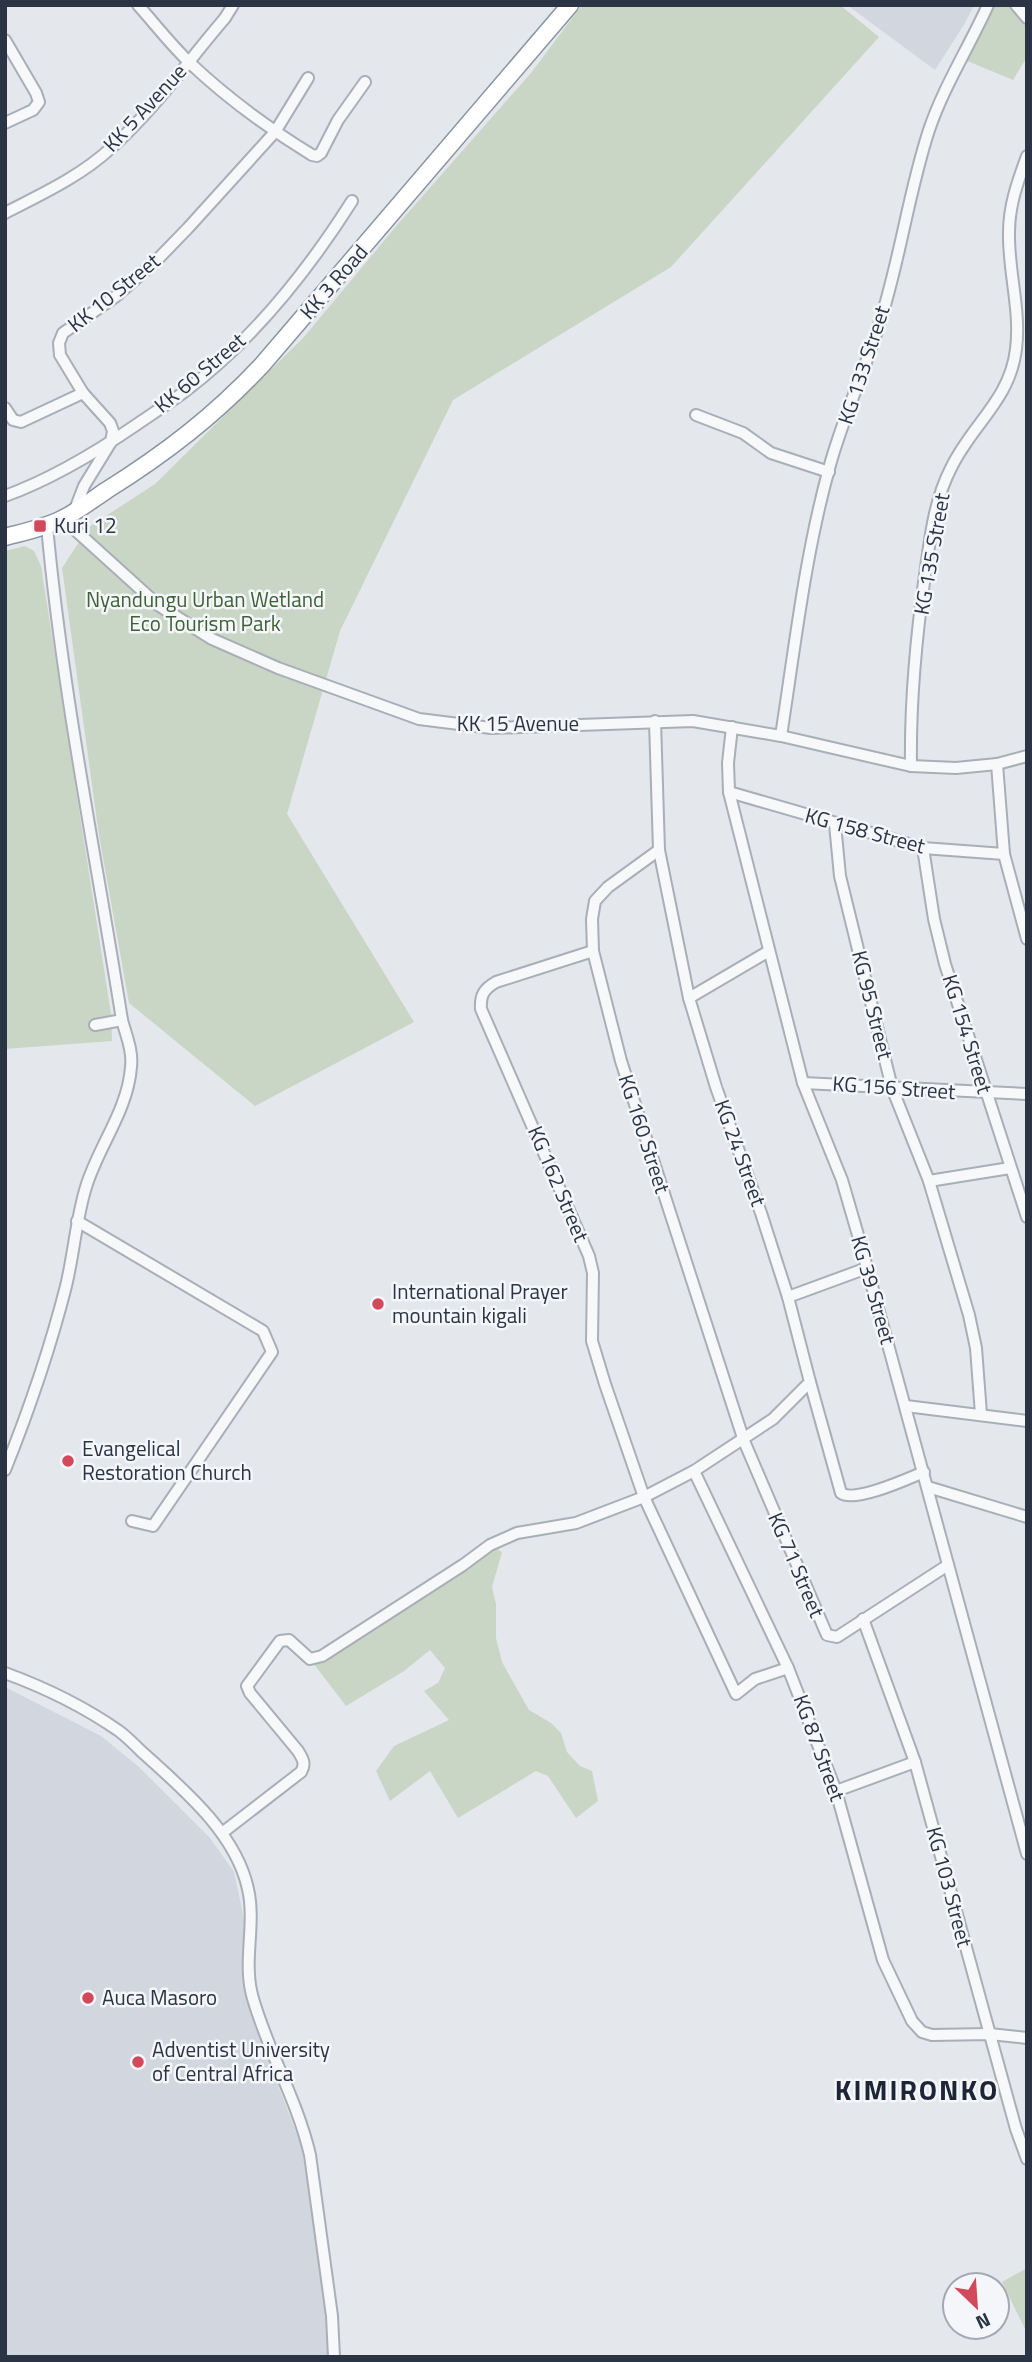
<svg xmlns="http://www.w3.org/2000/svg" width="1032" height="2362" font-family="'Titillium Web',sans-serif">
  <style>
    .built { fill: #d2d6de }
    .green { fill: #c9d6c5 }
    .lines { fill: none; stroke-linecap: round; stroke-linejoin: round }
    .minor-casing { stroke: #a9aeb7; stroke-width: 14 }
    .highway-casing { stroke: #8b94a3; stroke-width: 19 }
    .minor { stroke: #f7f8fa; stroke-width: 10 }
    .highway { stroke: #fff; stroke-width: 16 }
    .poi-dot { fill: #d1495b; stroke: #f4f6f9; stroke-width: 2.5 }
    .labels { text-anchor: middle; stroke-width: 5; stroke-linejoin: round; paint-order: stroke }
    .street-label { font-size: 21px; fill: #2b3445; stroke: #f4f6f9 }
    .poi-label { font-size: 21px; fill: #2b3445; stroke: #f4f6f9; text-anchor: start }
    .park-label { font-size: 21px; fill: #3f6138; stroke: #f4f6f9 }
    .district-label { font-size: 28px; font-weight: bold; letter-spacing: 2px; fill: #1d2536; stroke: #f4f6f9 }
  </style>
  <rect width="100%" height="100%" fill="#e4e7ec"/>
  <g class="built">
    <path d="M847 5H974L965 23 935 70Z"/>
    <path d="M5 1687 101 1736 139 1767 210 1838 234 1872 246 1928 244 1982 252 2018 301 2145 328 2304 332 2357H5Z"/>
  </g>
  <g class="green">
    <path d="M582 5H840L879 37 671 267 453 400 340 631 287 814 414 1022 255 1106 129 1003 99 835 62 568 89 527 155 484 304 337 398 224 531 73Z"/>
    <path d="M992 5H1012L1027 24V57L1013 80 965 60Z"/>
    <path d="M25 546 34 551 41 566 111 1014 112 1041 5 1049V551Z"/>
    <path d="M490 1545 502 1552 492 1587 496 1604V1638L502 1662 529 1710 551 1723 561 1733 567 1752 580 1766 592 1771 598 1801 576 1818 548 1776 536 1771 458 1818 430 1771 390 1801 376 1771 394 1746 449 1720 424 1691 438 1683 445 1668 430 1650 404 1671 346 1706 310 1659Z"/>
    <path d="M1027 2268V2333L1002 2282Z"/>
  </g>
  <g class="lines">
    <g class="minor-casing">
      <g id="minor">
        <path d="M138 5C155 24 171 45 190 63 227 98 268 128 312 155L317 156 321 153 338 120 365 82"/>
        <path d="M1016 5 1027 18"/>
        <path d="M5 40 36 93 39 102 33 110 5 123"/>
        <path d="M5 213C42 194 81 176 111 148 154 110 188 61 225 18L233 5"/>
        <path d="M5 408 13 420 21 422 83 393"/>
        <path d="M696 415 743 433 771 453 829 472"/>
        <path d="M5 496C52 479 95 453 136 425 152 414 169 403 184 392 252 341 307 272 352 201"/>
        <path d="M74 512 84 486 111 442 113 431 110 423 83 393 60 355 59 343 63 333 115 297 156 261 188 228 275 132 308 78"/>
        <path d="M63 519 158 605 212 639 278 668 419 719 491 728 693 721 781 736 911 766 956 768 997 764 1027 756"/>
        <path d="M732 727 728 763 729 792 803 1083 842 1180 860 1242 1027 1854"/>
        <path d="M781 736C795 646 805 554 830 465 843 418 864 372 879 325 900 261 908 194 929 130 944 86 969 47 988 5"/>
        <path d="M997 764 1004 854 1027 939"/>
        <path d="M911 766C910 702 916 638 925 575 930 539 934 501 951 468 972 424 1010 400 1016 349 1021 310 1008 271 1009 232 1009 205 1018 181 1027 156"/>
        <path d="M729 792 923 848 1004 854"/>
        <path d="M835 824 840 876 892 1088 929 1181 969 1315 976 1348 981 1414"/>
        <path d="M923 848 934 919 945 964 1027 1217"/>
        <path d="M659 850 608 887 595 901 592 919 593 951 621 1061 744 1441 827 1635 837 1637 948 1565"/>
        <path d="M593 951 496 982C484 989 480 995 481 1009L589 1256 593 1273 592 1341 605 1384 644 1497 736 1694 755 1679 788 1668"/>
        <path d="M689 998 769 951"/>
        <path d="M95 1025 122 1020"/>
        <path d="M803 1083 1027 1094"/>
        <path d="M929 1181 1010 1168"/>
        <path d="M77 1221 263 1331 272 1352 153 1526 132 1521"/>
        <path d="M788 1297 867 1268"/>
        <path d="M810 1382 841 1493C855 1503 907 1479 924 1472"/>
        <path d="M906 1406 1027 1421"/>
        <path d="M5 1470C29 1410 50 1349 66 1286 74 1253 76 1219 86 1187 98 1147 128 1110 131 1067 133 1051 126 1035 122 1020 96 856 62 691 47 526"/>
        <path d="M694 1471 788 1668 836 1791 883 1960 912 2021 922 2032 932 2035 990 2034 1027 2038"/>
        <path d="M928 1487 1027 1517"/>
        <path d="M863 1619 915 1762 1016 2129 1027 2159"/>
        <path d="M5 1673C46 1688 83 1706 119 1731 127 1737 135 1745 142 1752 183 1789 236 1833 248 1889 256 1924 243 1960 252 1995 267 2050 297 2099 310 2155L332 2316 334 2357"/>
        <path d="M836 1791 915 1762"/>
        <path d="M222 1833 301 1772C306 1764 303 1759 298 1751L250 1693 247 1686 280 1641 289 1640 310 1659 322 1656 463 1565 490 1545 517 1533 576 1523 644 1497 694 1471 773 1419 810 1382 788 1297 761 1213 716 1087 689 998 659 850 655 721"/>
      </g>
    </g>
    <g class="highway-casing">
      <path id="highway" d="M5 537C24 532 44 528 62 519 78 511 92 500 107 490 166 453 214 416 262 365L570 5"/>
    </g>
    <use href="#minor" class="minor"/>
    <use href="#highway" class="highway"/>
  </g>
  <g class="poi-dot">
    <rect x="33" y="519" width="14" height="14" rx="3.5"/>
    <circle cx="378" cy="1304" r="7"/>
    <circle cx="68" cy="1461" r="7"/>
    <circle cx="88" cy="1998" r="7"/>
    <circle cx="138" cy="2062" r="7"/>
  </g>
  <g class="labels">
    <g class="street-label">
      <text transform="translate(145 108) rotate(-47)" y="7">KK 5 Avenue</text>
      <text transform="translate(334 282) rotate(-49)" y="7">KK 3 Road</text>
      <text transform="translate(114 293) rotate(-39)" y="7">KK 10 Street</text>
      <text transform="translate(864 365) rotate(-72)" y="7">KG 133 Street</text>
      <text transform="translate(200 373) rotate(-40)" y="7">KK 60 Street</text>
      <text transform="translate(932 554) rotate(-80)" y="7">KG 135 Street</text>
      <text x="518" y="731">KK 15 Avenue</text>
      <text transform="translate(865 831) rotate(15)" y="7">KG 158 Street</text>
      <text transform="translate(872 1005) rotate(76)" y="7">KG 95 Street</text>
      <text transform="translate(967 1034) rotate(73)" y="7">KG 154 Street</text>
      <text transform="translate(894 1088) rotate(4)" y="7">KG 156 Street</text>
      <text transform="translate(644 1134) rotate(72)" y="7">KG 160 Street</text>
      <text transform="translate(740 1153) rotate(70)" y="7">KG 24 Street</text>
      <text transform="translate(558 1184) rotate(67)" y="7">KG 162 Street</text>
      <text transform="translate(873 1290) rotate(74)" y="7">KG 39 Street</text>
      <text transform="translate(796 1565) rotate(67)" y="7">KG 71 Street</text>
      <text transform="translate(819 1748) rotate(70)" y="7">KG 87 Street</text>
      <text transform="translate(949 1887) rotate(75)" y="7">KG 103 Street</text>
    </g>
    <g class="poi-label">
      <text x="54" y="533">Kuri 12</text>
      <text x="392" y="1299">International Prayer<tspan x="392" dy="24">mountain kigali</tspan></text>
      <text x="82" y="1456">Evangelical<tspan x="82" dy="24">Restoration Church</tspan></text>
      <text x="102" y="2005">Auca Masoro</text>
      <text x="152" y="2057">Adventist University<tspan x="152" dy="24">of Central Africa</tspan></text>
    </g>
    <g class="park-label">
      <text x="205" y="607">Nyandungu Urban Wetland<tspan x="205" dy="24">Eco Tourism Park</tspan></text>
    </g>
    <g class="district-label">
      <text x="917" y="2100">KIMIRONKO</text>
    </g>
  </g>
  <rect width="1032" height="2362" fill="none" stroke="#2b3445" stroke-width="14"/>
  <g transform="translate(976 2306) rotate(155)"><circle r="33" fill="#f4f6f9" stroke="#a4a8b1" stroke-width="2"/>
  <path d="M0-5L12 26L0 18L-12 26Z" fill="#d1495b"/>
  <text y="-10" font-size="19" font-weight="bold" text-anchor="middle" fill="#2b3445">N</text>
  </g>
</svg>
